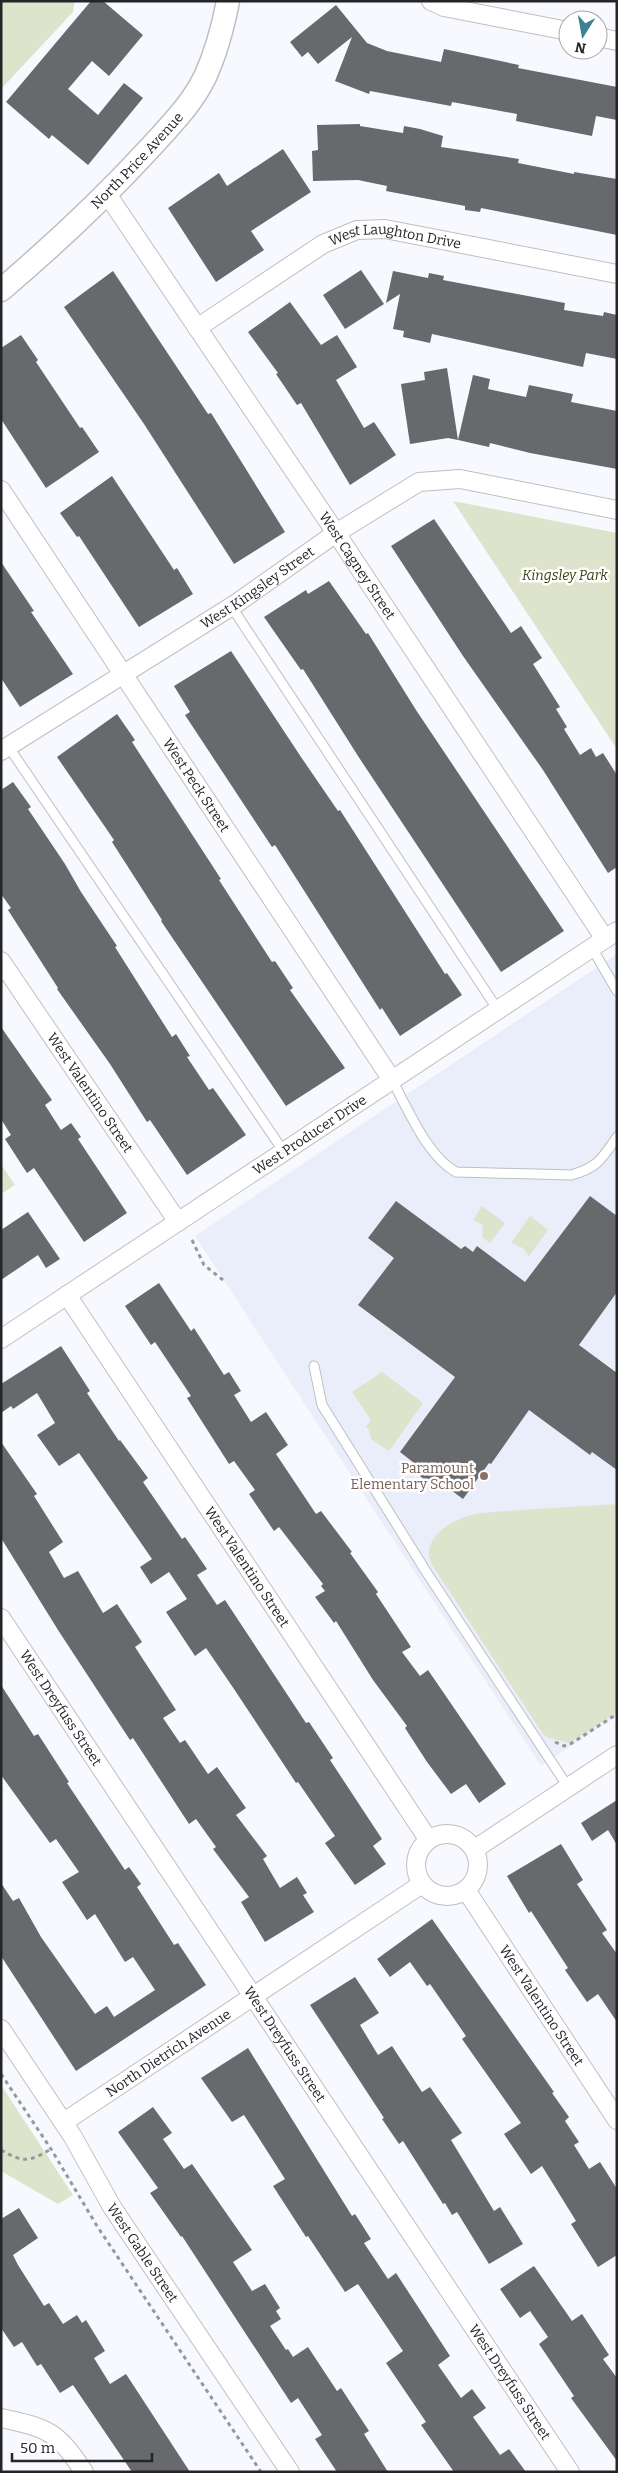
<svg xmlns="http://www.w3.org/2000/svg" width="618" height="2473" font-family="Bitter,serif">
  <style>
    .built { fill: #eaeefa }
    .green { fill: #dde4cb }
    .building { fill: #67696d }
    .lines { fill: none; stroke-linecap: round; stroke-linejoin: round }
    .service-casing { stroke: #bebfc4; stroke-width: 11 }
    .minor-casing { stroke: #bebfc4; stroke-width: 20 }
    .tertiary-casing { stroke: #bebfc4; stroke-width: 25 }
    .path { stroke: #97989b; stroke-width: 3; stroke-dasharray: 4 4; stroke-linecap: butt }
    .service { stroke: #fff; stroke-width: 9 }
    .minor { stroke: #fff; stroke-width: 18 }
    .tertiary { stroke: #fff; stroke-width: 22 }
    .education-dot { fill: #8d6e63; stroke: #fff; stroke-width: 2 }
    .labels { text-anchor: middle; stroke-width: 5; stroke-linejoin: round; paint-order: stroke }
    .street-label { font-size: 14px; fill: #242527; stroke: #fff }
    .park-label { font-size: 14px; font-style: italic; fill: #38430d; stroke: #fff }
    .education-label { font-size: 14px; fill: #785e54; stroke: #fff; text-anchor: end }
  </style>
  <rect width="100%" height="100%" fill="#f8f9fe"/>
  <path class="built" d="M617 954V1716L541 1766 195 1236Z"/>
  <g class="green">
    <path d="M1 1H75L73 12 1 89Z"/>
    <path d="M453 501 617 533V749Z"/>
    <path d="M1 1164 15 1185 1 1194Z"/>
    <path d="M482 1206 505 1223 490 1243 482 1237 483 1225 473 1220Z"/>
    <path d="M530 1216 548 1230 529 1256 523 1248 511 1243Z"/>
    <path d="M382 1372 423 1403 389 1451 371 1439 369 1430 366 1427 371 1420 352 1392Z"/>
    <path d="M617 1504V1712L570 1743 548 1738 543 1734 434 1568C418 1543 444 1524 467 1516 484 1511 504 1512 521 1510 553 1508 585 1506 617 1504Z"/>
    <path d="M1 2085 73 2195 58 2204 1 2171Z"/>
  </g>
  <g class="building">
    <path d="M91 1H103L143 35 109 76 92 61 68 89 98 115 124 83 143 98 88 165 52 135 49 139 6 102Z"/>
    <path d="M336 5 367 43 387 51 441 62 444 49 519 65 518 68 617 87V120L596 116 592 136 516 121 517 114 452 102 451 106 370 91 369 94 335 81 352 37 318 64 308 52 302 57 290 42Z"/>
    <path d="M360 124V126L403 133 404 126 420 129 443 136 441 147 519 159 518 163 574 174V172L617 179V235L481 208 480 212 465 210V206L386 191 387 186 358 180 313 181 312 151 318 150 317 125Z"/>
    <path d="M283 149 311 192 251 231 264 250 216 282 168 208 219 173 227 186Z"/>
    <path d="M361 270 384 304 345 329 323 295Z"/>
    <path d="M113 271 208 414 211 413 285 532 234 564 144 424 64 307Z"/>
    <path d="M393 271 428 278 429 273 444 276 443 280 565 303 564 310 603 316 604 312 617 315V359L586 353 583 367 432 334 430 343 403 337 404 331 393 329 400 294 386 303Z"/>
    <path d="M290 302 321 345 337 335 357 367 336 380 364 428 374 422 396 455 350 485 301 403 297 405 276 374 278 373 248 332Z"/>
    <path d="M21 335 38 360 36 362 80 428 82 427 99 452 46 488 1 419V348Z"/>
    <path d="M447 368 458 440 448 438 410 444 401 384 425 380 424 372Z"/>
    <path d="M473 375 490 379 488 389 526 397 529 385 573 394 571 402 617 411V469L530 453 490 443 489 447 458 440Z"/>
    <path d="M112 476 174 570 177 568 193 594 139 627 79 536 77 537 60 513Z"/>
    <path d="M434 519 511 633 521 626 542 658 533 664 560 707 556 709 567 727 564 729 580 755 591 748 596 757 603 753 617 775V867L608 873 543 770 463 656 391 546Z"/>
    <path d="M1 562 34 611 31 612 73 674 20 707 1 678Z"/>
    <path d="M329 581 366 634 368 633 416 710 564 931 501 972 358 756 303 669 301 670 264 617 306 590 308 594Z"/>
    <path d="M231 651 301 757 338 811 340 810 445 974 447 973 462 995 400 1036 382 1008 380 1010 275 845 272 847 185 715 190 712 174 686Z"/>
    <path d="M117 714 135 740 132 742 221 879 219 880 272 962 275 961 293 988 290 990 345 1068 286 1106 161 921 162 920 112 842 114 840 57 757Z"/>
    <path d="M13 782 31 807 28 809 65 864 81 892 117 946 115 947 172 1037 176 1034 190 1056 187 1057 209 1090 213 1088 246 1135 187 1175 150 1120 147 1122 110 1064 57 989 58 988 8 910 11 908 1 894V790Z"/>
    <path d="M1 1027 52 1100 45 1105 61 1130 71 1123 81 1137 78 1139 127 1213 84 1242 34 1168 27 1173 5 1139 11 1135 1 1119Z"/>
    <path d="M590 1196 617 1216V1292L579 1345 617 1373V1470L592 1452 590 1455 529 1410 491 1464 489 1463 463 1499 440 1482 435 1488 420 1476 423 1470 400 1452 455 1377 358 1305 394 1258 368 1238 396 1201 461 1249 465 1246 473 1252 477 1246 525 1282Z"/>
    <path d="M28 1212 60 1259 46 1268 38 1255 1 1280V1230Z"/>
    <path d="M159 1283 191 1331 194 1328 224 1375 229 1372 241 1391 234 1395 251 1422 266 1412 288 1445 276 1454 316 1514 321 1511 352 1552 350 1553 378 1592 376 1594 411 1647 402 1652 420 1676 428 1670 506 1784 479 1803 466 1784 451 1794 427 1762 405 1728 407 1726 373 1680 336 1621 334 1623 315 1597 325 1591 321 1586 323 1584 279 1527 274 1531 249 1494 255 1490 234 1461 229 1464 187 1398 191 1396 155 1342 151 1345 125 1306Z"/>
    <path d="M61 1346 90 1391 87 1393 119 1441 120 1440 148 1478 143 1482 182 1539 185 1537 207 1569 197 1575 217 1605 225 1600 306 1723 309 1722 333 1758 330 1760 382 1839 373 1846 386 1864 355 1885 325 1843 335 1836 298 1782 296 1783 234 1689 206 1648 195 1656 166 1612 187 1599 169 1572 151 1584 140 1567 152 1559 79 1453 59 1466 37 1435 55 1423 37 1393 13 1409 11 1406 1 1413V1384Z"/>
    <path d="M1 1442 37 1494 34 1496 63 1542 49 1552 64 1578 78 1571 103 1613 117 1604 142 1642 135 1647 176 1710 163 1718 180 1743 185 1740 208 1774 217 1767 246 1808 236 1815 267 1856 263 1859 280 1888 297 1877 307 1893 303 1895 314 1912 265 1942 241 1902 249 1897 213 1849 216 1847 196 1819 189 1824 133 1738 130 1740 58 1630 1 1538Z"/>
    <path d="M1 1685 34 1736 38 1734 69 1782 67 1783 125 1870 129 1867 141 1884 137 1887 174 1945 178 1943 206 1985 76 2071 1 1956V1883L13 1901 19 1898 41 1937 95 2014 107 2006 114 2017 155 1990 133 1957 125 1962 95 1914 87 1920 62 1882 79 1872 56 1839 50 1843 1 1775Z"/>
    <path d="M617 1800V1845L608 1830 592 1841 581 1823Z"/>
    <path d="M561 1844 583 1880 577 1884 607 1930 602 1933 617 1954V2022L598 1994 587 2002 565 1970 568 1968 531 1911 529 1913 507 1876Z"/>
    <path d="M432 1919 554 2092 552 2093 569 2117 565 2121 579 2142 574 2145 589 2169 600 2162 617 2189V2255L598 2267 571 2224 576 2221 542 2166 531 2174 504 2134 521 2123 462 2039 466 2036 430 1984 427 1986 410 1962 390 1977 377 1959Z"/>
    <path d="M355 1977 379 2013 360 2025 378 2055 392 2046 422 2092 430 2087 462 2133 451 2140 494 2211 500 2207 523 2244 489 2264 457 2212 452 2215 445 2203 443 2204 403 2141 399 2144 382 2119 384 2118 310 2005Z"/>
    <path d="M248 2048 352 2216 355 2214 371 2239 364 2243 388 2279 396 2273 450 2356 438 2365 461 2398 472 2389 486 2408 473 2417 500 2455 509 2449 526 2472H454L421 2425 426 2422 386 2363 403 2351 358 2284 345 2292 308 2236 306 2237 273 2186 285 2179 244 2115 232 2122 201 2078Z"/>
    <path d="M153 2107 172 2133 163 2139 184 2169 192 2164 252 2250 233 2262 252 2291 265 2284 280 2308 276 2311 281 2319 270 2326 286 2350 288 2349 293 2357 308 2347 337 2391 341 2388 369 2431 364 2434 388 2472H337L315 2439 322 2435 298 2398 291 2403 182 2236 181 2237 150 2193 158 2188 118 2132Z"/>
    <path d="M19 2208 38 2238 13 2255 18 2265 44 2306 49 2303 63 2324 77 2315 82 2323 86 2320 105 2351 94 2358 110 2384 126 2374 190 2472H132L73 2385 60 2393 41 2364 37 2366 22 2342 14 2347 1 2328V2219Z"/>
    <path d="M534 2266 572 2321 582 2314 609 2355 603 2359 617 2378V2461L571 2398 574 2396 539 2344 548 2337 530 2311 520 2318 500 2289Z"/>
  </g>
  <g class="lines">
    <g class="service-casing">
      <g id="service">
        <path d="M231 606 498 1010"/>
        <path d="M8 746 284 1152"/>
        <path d="M592 948 617 991"/>
        <path d="M392 1080C408 1109 427 1156 456 1172L571 1175C597 1168 602 1159 617 1137"/>
        <path d="M314 1366 322 1405 427 1573 568 1787"/>
      </g>
    </g>
    <g class="minor-casing">
      <g id="minor">
        <path d="M431 1 444 7 568 31"/>
        <path d="M598 37 617 41"/>
        <path id="s1" d="M107 194 336 533 605 939"/>
        <path id="s2" d="M197 328 323 244 357 230 385 229 617 274"/>
        <path id="s3" d="M1 490 392 1080"/>
        <path id="s4" d="M1 751 237 603 336 533 419 482 460 479 617 510"/>
        <path id="s5" d="M1 961 178 1222"/>
        <path id="s6" d="M67 1295 428 1839"/>
        <path id="s7" d="M1 1339 617 931"/>
        <path id="s8" d="M1 1618 570 2472"/>
        <circle cx="447" cy="1865" r="31"/>
        <path d="M475 1849 617 1755"/>
        <path id="s9" d="M466 1890 617 2120"/>
        <path id="s10" d="M1 2029 73 2137 112 2207 290 2472"/>
        <path id="s11" d="M64 2122 422 1884"/>
        <path d="M1 2418C48 2428 57 2431 84 2472"/>
      </g>
    </g>
    <g class="tertiary-casing">
      <g id="tertiary">
        <path id="s12" d="M1 290C54 245 103 199 149 149 169 127 192 104 205 77 216 53 223 27 228 1"/>
      </g>
    </g>
    <g class="path">
      <path d="M192 1240 204 1265 223 1280"/>
      <path d="M555 1742 564 1746 572 1743 617 1714"/>
      <path d="M1 2074 51 2149 97 2226 261 2472"/>
      <path d="M1 2150C24 2163 29 2162 51 2149"/>
    </g>
    <use href="#service" class="service"/>
    <use href="#minor" class="minor"/>
    <use href="#tertiary" class="tertiary"/>
  </g>
  <circle class="education-dot" cx="484" cy="1476" r="5"/>
  <g class="labels">
    <g class="street-label">
      <text dy="5" stroke="none"><textPath href="#s12" startOffset="188">North Price Avenue</textPath></text>
      <text dy="5" stroke="none"><textPath href="#s2" startOffset="226">West Laughton Drive</textPath></text>
      <text dy="5" stroke="none"><textPath href="#s1" startOffset="448">West Cagney Street</textPath></text>
      <text dy="5" stroke="none"><textPath href="#s4" startOffset="304">West Kingsley Street</textPath></text>
      <text dy="5" stroke="none"><textPath href="#s3" startOffset="354">West Peck Street</textPath></text>
      <text dy="5" stroke="none"><textPath href="#s5" startOffset="159">West Valentino Street</textPath></text>
      <text dy="5" stroke="none"><textPath href="#s7" startOffset="370">West Producer Drive</textPath></text>
      <text dy="5" stroke="none"><textPath href="#s6" startOffset="326">West Valentino Street</textPath></text>
      <text dy="5" stroke="none"><textPath href="#s8" startOffset="108">West Dreyfuss Street</textPath></text>
      <text dy="5" stroke="none"><textPath href="#s9" startOffset="138">West Valentino Street</textPath></text>
      <text dy="5" stroke="none"><textPath href="#s8" startOffset="512">West Dreyfuss Street</textPath></text>
      <text dy="5" stroke="none"><textPath href="#s11" startOffset="125">North Dietrich Avenue</textPath></text>
      <text dy="5" stroke="none"><textPath href="#s10" startOffset="265">West Gable Street</textPath></text>
      <text dy="5" stroke="none"><textPath href="#s8" startOffset="918">West Dreyfuss Street</textPath></text>
    </g>
    <g class="park-label">
      <text x="565" y="580">Kingsley Park</text>
    </g>
    <g class="education-label">
      <text x="474" y="1473">Paramount<tspan x="474" dy="16">Elementary School</tspan></text>
    </g>
  </g>
  <rect width="618" height="2473" fill="none" stroke="#242527" stroke-width="5"/>
  <g transform="translate(583 35) rotate(191)"><circle r="24" fill="#ffffff" stroke="#a7a8a9"/>
  <path d="M0-4L9 19L0 12L-9 19Z" fill="#408093"/>
  <text y="-8" font-size="14" font-weight="bold" text-anchor="middle" fill="#242527">N</text>
  </g>
  <path d="M12 2453v8h140v-8" fill="none" stroke="#242527" stroke-width="2.5"/>
  <text x="20" y="2453" font-size="15" fill="#242527" stroke="#ffffff" stroke-width="4" paint-order="stroke">50 m</text>
</svg>
